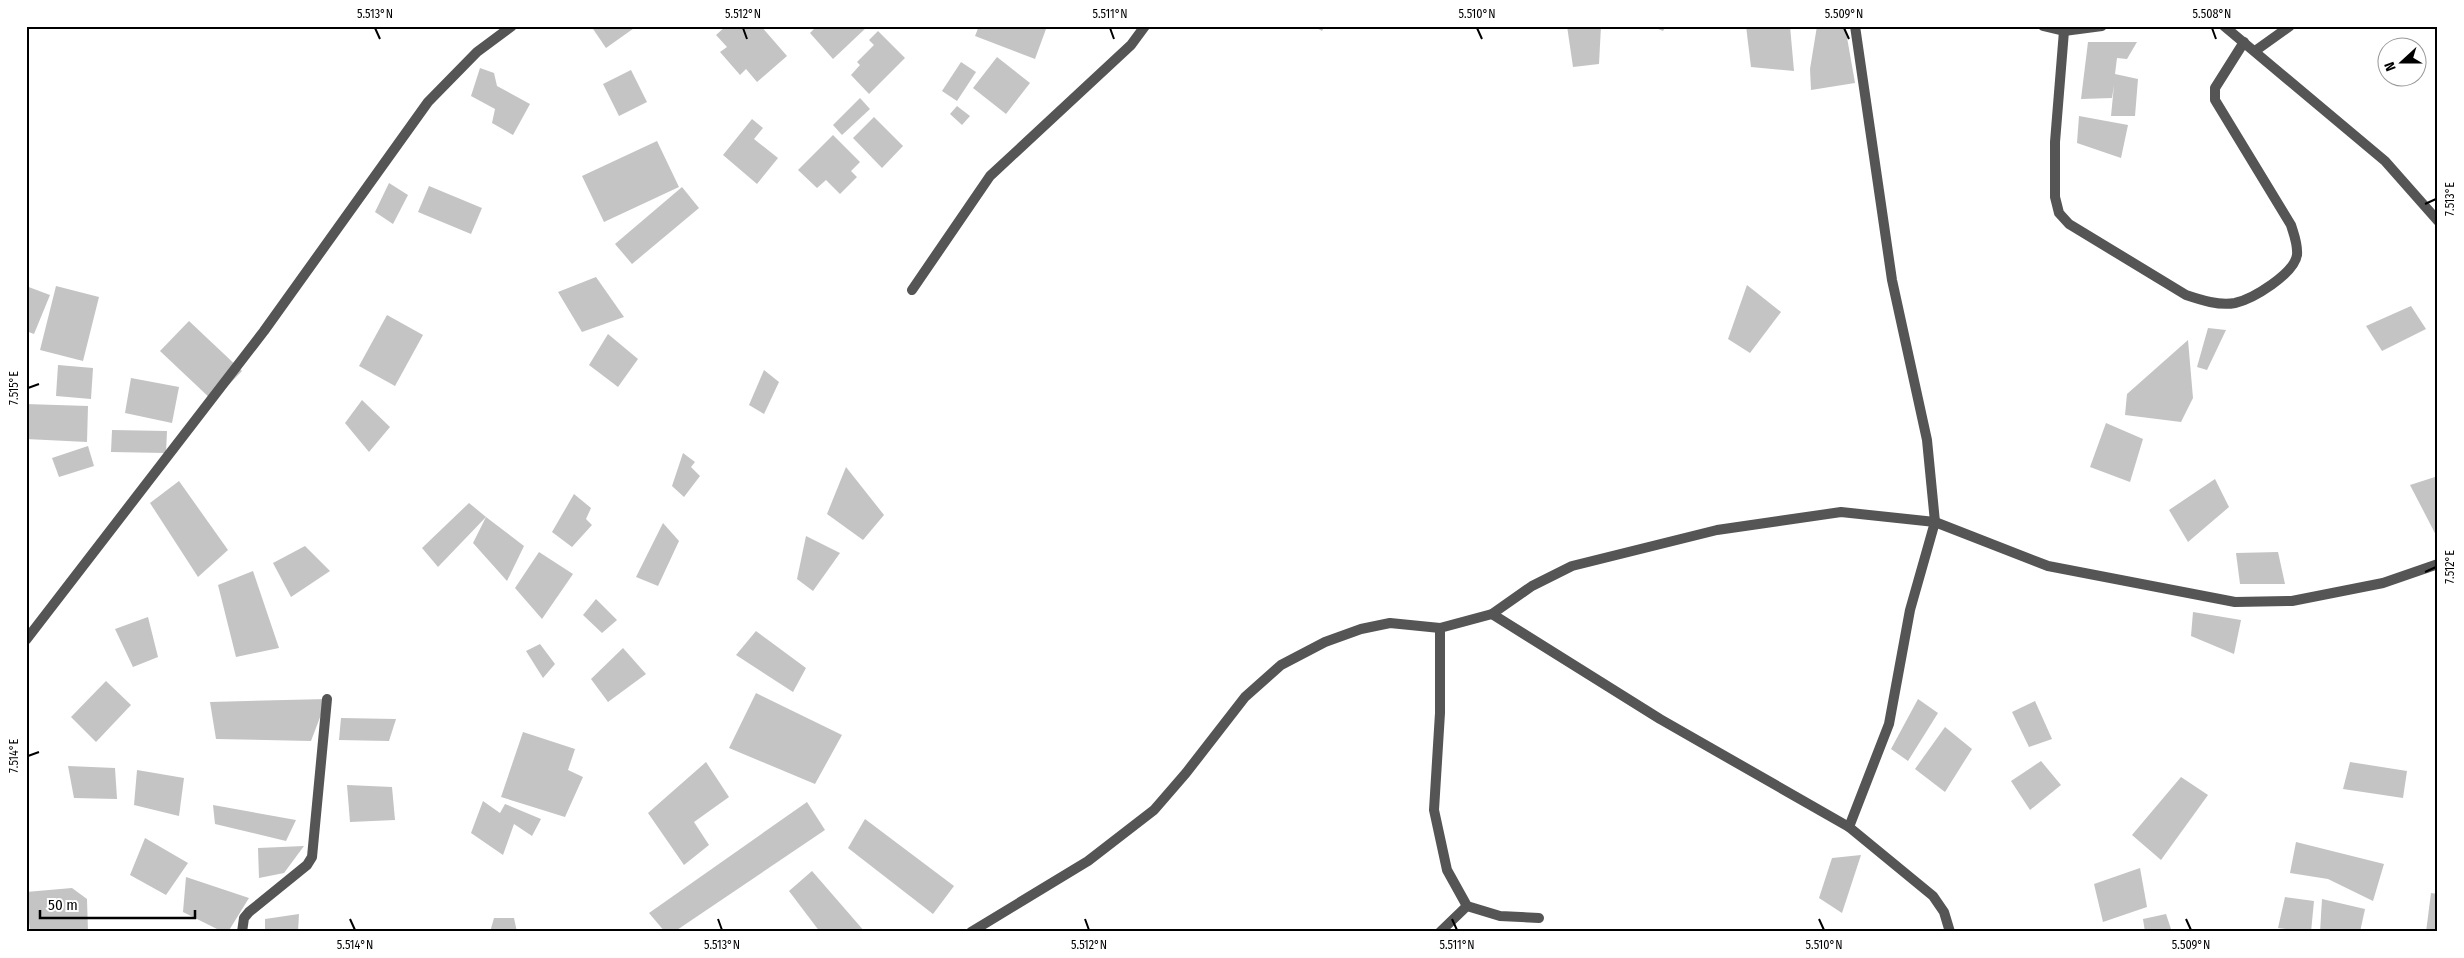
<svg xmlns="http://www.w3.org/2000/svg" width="2464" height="958" font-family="'Fira Sans Condensed',sans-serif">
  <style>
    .building { fill: #c4c4c4 }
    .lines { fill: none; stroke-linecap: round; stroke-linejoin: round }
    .minor { stroke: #555; stroke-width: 10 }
    .tertiary { stroke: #555; stroke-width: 10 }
    .ticks { fill: none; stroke: #000; stroke-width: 2 }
    .neatline { fill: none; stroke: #000; stroke-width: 2 }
    .ticks-label { font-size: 12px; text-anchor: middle; fill: #000 }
  </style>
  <rect width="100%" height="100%" fill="#fff"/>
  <g class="building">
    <path d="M591 26H637L606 48Z"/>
    <path d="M726 26H761L787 56 757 82 746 69 740 75 720 52 727 47 716 35Z"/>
    <path d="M817 26H868L833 59 810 33Z"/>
    <path d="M979 26H1037L1046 29 1035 59 975 36Z"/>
    <path d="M1313 26H1325L1322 31Z"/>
    <path d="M1567 26H1601L1599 64 1573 67Z"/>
    <path d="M1651 26H1666L1663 31Z"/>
    <path d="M1746 26H1790L1794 71 1751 67Z"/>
    <path d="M1817 26H1845L1855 83 1811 90 1810 69Z"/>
    <path d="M878 31 905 58 869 94 851 75 860 65 857 62 874 45 869 40Z"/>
    <path d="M2088 42H2137L2127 59 2117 58 2115 74 2138 79 2135 116H2111L2114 85 2112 98 2081 99Z"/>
    <path d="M997 57 1030 83 1006 114 973 88Z"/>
    <path d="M961 62 976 72 957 101 942 91Z"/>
    <path d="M480 68 494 73 497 86 530 104 513 135 492 123 495 109 471 96Z"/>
    <path d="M631 70 647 102 619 116 603 84Z"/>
    <path d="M860 98 870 109 842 135 833 125Z"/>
    <path d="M957 106 970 116 962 125 950 114Z"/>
    <path d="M2079 116 2128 125 2121 158 2077 143Z"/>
    <path d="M874 117 903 146 882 168 853 138Z"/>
    <path d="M752 119 763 128 754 139 778 158 757 184 723 155Z"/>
    <path d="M833 135 860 162 851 171 857 177 840 194 826 180 817 188 798 170Z"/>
    <path d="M657 141 679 187 604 222 582 176Z"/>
    <path d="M389 183 408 195 393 224 375 212Z"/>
    <path d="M429 186 482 208 471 234 418 212Z"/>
    <path d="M682 187 699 208 632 264 615 244Z"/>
    <path d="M596 277 624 317 582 332 558 292Z"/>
    <path d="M1747 285 1781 312 1750 353 1728 339Z"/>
    <path d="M26 286 50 295 34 334 26 331Z"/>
    <path d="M56 286 99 297 83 361 40 350Z"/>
    <path d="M2411 306 2426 329 2382 351 2366 326Z"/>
    <path d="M387 315 423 335 395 386 359 366Z"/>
    <path d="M189 321 242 371 213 401 160 351Z"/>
    <path d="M2208 328 2226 330 2207 370 2197 367Z"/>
    <path d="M608 334 638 359 618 387 589 365Z"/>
    <path d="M2188 340 2193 398 2181 422 2125 415 2127 394Z"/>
    <path d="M58 365 93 368 91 399 56 396Z"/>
    <path d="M764 370 779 382 764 414 749 405Z"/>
    <path d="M131 378 179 387 172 423 125 413Z"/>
    <path d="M362 400 390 427 369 452 345 423Z"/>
    <path d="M26 404 88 406 87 442 26 439Z"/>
    <path d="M2106 423 2143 439 2130 482 2090 467Z"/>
    <path d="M112 430 167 431 166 453 111 452Z"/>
    <path d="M88 446 94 466 59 477 52 458Z"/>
    <path d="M683 453 695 462 691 467 700 476 684 497 672 486Z"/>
    <path d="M846 467 884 515 863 540 827 514Z"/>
    <path d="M2438 476V539L2410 485Z"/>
    <path d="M2215 479 2229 507 2188 542 2169 510Z"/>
    <path d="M179 481 228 550 198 577 150 503Z"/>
    <path d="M574 494 591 508 586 519 592 525 572 547 552 532Z"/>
    <path d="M469 503 486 517 438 567 422 548Z"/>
    <path d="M486 517 524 546 507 581 473 543Z"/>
    <path d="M663 523 679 541 658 586 636 577Z"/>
    <path d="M806 536 840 553 813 591 797 579Z"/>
    <path d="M305 546 330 571 291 597 273 563Z"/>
    <path d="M539 552 573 574 542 619 515 588Z"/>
    <path d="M2278 552 2285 584H2240L2236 553Z"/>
    <path d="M253 571 279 648 236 657 218 585Z"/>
    <path d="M596 599 617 620 602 633 583 615Z"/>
    <path d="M2193 612 2241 620 2234 654 2191 636Z"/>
    <path d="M148 617 158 657 133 667 115 629Z"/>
    <path d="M756 631 806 668 793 692 736 655Z"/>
    <path d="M540 644 555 664 543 678 526 651Z"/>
    <path d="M623 648 646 674 608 702 591 679Z"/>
    <path d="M106 681 131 705 96 742 71 717Z"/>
    <path d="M756 693 842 735 815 784 729 748Z"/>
    <path d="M327 699 311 741 216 739 210 702Z"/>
    <path d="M1918 699 1938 713 1908 761 1891 749Z"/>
    <path d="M2035 701 2052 739 2029 747 2012 712Z"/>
    <path d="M341 718 396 719 389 741 339 740Z"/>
    <path d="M1945 727 1972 749 1945 792 1915 769Z"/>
    <path d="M523 732 575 749 568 770 583 777 565 817 501 797Z"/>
    <path d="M2041 761 2061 785 2030 810 2011 781Z"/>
    <path d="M706 762 729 797 694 822 709 845 684 865 648 813Z"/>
    <path d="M2350 762 2407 771 2403 798 2343 789Z"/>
    <path d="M68 766 115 768 117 799 74 798Z"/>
    <path d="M137 770 184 778 179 816 134 805Z"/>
    <path d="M2181 777 2208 795 2161 860 2132 835Z"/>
    <path d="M347 785 392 787 395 820 350 822Z"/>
    <path d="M483 801 500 813 505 804 541 819 532 836 514 824 503 855 471 833Z"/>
    <path d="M807 802 825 830 674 932H665L649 913Z"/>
    <path d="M213 805 296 820 286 841 215 824Z"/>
    <path d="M865 819 954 886 933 914 848 848Z"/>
    <path d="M145 838 188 863 166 895 130 875Z"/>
    <path d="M2296 842 2384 864 2373 901 2328 879 2290 873Z"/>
    <path d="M304 846 284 873 259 878 258 848Z"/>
    <path d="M1861 855 1842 913 1819 898 1832 858Z"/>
    <path d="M2140 868 2147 907 2103 922 2094 884Z"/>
    <path d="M812 871 865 932H820L789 891Z"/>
    <path d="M186 877 249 898 228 932H223L183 912Z"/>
    <path d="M72 888 87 899 88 932H30L26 892Z"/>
    <path d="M2431 893 2438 894V932H2426Z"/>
    <path d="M2285 897 2314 901 2311 932 2278 928Z"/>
    <path d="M2322 899 2365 909 2360 932H2320Z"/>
    <path d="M299 914 298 932H265V919Z"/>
    <path d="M2166 914 2172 932H2145L2143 919Z"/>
    <path d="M494 918H514L517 932H490Z"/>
  </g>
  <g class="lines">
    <g class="minor">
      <path d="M2064 31 2055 142V197L2059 213 2069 224 2186 295C2201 300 2219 306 2235 303 2253 299 2294 274 2297 255 2298 244 2294 235 2291 225L2215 100V88L2244 42"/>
      <path d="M2255 51 2290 26"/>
      <path d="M912 290 990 176 1131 45 1145 26"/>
      <path d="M1492 614 1660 719 1849 827 1933 896 1944 912 1950 932"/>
      <path d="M1440 628V713L1434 810 1447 870 1467 906 1500 916 1539 918"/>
      <path d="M1849 827 1889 724 1910 610 1935 522 1927 440 1892 280 1855 26"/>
      <path d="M242 932 244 918 249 912 307 865 312 857 327 699"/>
      <path d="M971 932 1088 861 1154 810 1186 773 1245 697 1281 665 1325 642 1361 629 1390 623 1440 628 1492 614 1532 586 1572 566 1717 530 1841 512 1935 522 2048 566 2235 602 2292 601 2383 583 2438 564"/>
      <path d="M1440 932 1467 906"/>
    </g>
    <g class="tertiary">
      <path d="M2043 26 2064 31 2102 26"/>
      <path d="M2224 26 2385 161 2438 221"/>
      <path d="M26 640 264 331 428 102 477 52 512 26"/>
    </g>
  </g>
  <path class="ticks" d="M375 28 380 39M743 28 747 39M1110 28 1114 39M1477 28 1482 39M1844 28 1849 39M2212 28 2216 39M2425 204 2436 199M28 388 39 384M2425 572 2436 567M28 756 39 752M350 919 355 930M718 919 722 930M1085 919 1089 930M1452 919 1457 930M1819 919 1824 930M2186 919 2191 930"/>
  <rect width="2464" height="958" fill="none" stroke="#ffffff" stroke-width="55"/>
  <g transform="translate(2402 62) rotate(249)"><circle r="24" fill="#ffffff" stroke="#999999"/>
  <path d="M0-4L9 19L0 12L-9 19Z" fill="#000000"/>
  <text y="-8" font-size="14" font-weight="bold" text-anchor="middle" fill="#000000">N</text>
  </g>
  <path d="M40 910v8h155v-8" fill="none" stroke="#000000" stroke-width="2.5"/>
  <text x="48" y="910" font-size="15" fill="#000000" stroke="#ffffff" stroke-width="4" paint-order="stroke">50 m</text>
  <rect x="28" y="28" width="2408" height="902" class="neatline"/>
  <g class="ticks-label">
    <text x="375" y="18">5.513°N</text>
    <text x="743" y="18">5.512°N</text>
    <text x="1110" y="18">5.511°N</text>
    <text x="1477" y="18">5.510°N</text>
    <text x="1844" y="18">5.509°N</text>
    <text x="2212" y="18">5.508°N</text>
    <text transform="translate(2450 199) rotate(-90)" y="4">7.513°E</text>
    <text transform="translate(14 388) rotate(-90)" y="4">7.515°E</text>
    <text transform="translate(2450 567) rotate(-90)" y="4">7.512°E</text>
    <text transform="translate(14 756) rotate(-90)" y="4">7.514°E</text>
    <text x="355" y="949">5.514°N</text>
    <text x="722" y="949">5.513°N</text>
    <text x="1089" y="949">5.512°N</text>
    <text x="1457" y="949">5.511°N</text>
    <text x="1824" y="949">5.510°N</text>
    <text x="2191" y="949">5.509°N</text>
  </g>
</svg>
